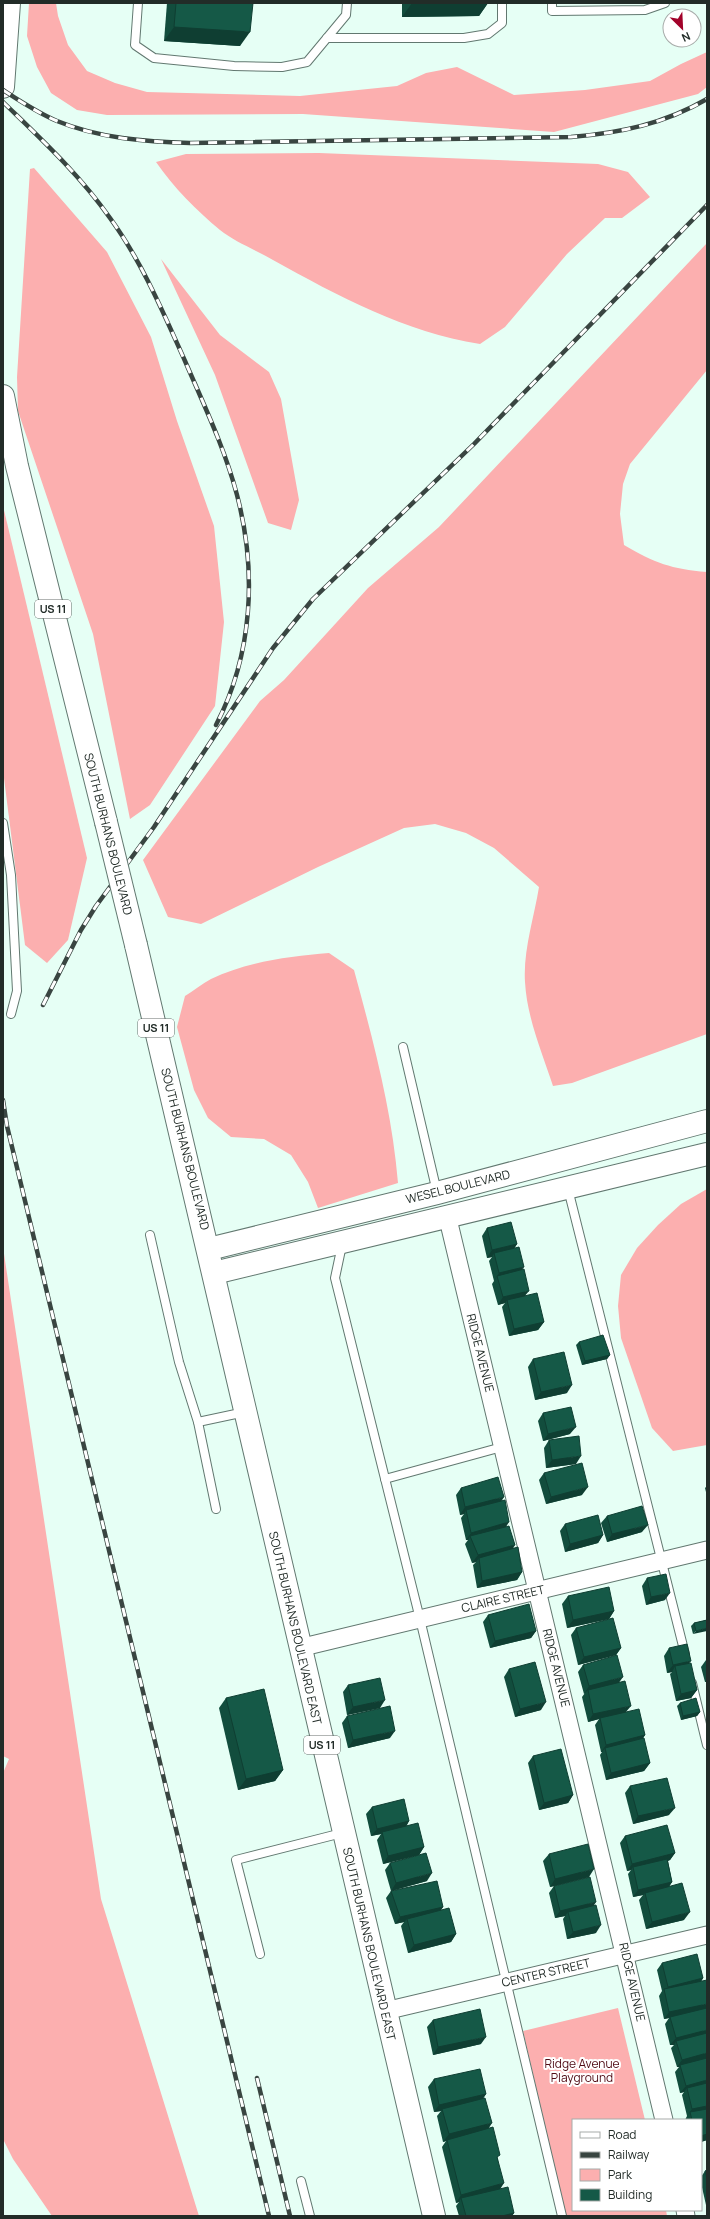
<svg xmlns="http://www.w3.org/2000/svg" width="710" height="2219" font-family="Manrope,sans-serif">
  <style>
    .green { fill: #fcafaf }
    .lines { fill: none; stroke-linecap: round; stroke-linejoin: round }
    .service-casing { stroke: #627870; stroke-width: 10 }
    .minor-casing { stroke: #627870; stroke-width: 19 }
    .secondary-casing { stroke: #627870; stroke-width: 24 }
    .primary-casing { stroke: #627870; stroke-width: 24 }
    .service { stroke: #fff; stroke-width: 8 }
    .minor { stroke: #fff; stroke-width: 17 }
    .secondary { stroke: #fff; stroke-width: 22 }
    .primary { stroke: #fff; stroke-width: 22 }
    .rail-casing { stroke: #394541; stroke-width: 4.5 }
    .rail { stroke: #fff; stroke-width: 3; stroke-dasharray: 9; stroke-linecap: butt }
    .primary-bridge-casing { stroke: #627870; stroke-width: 24; stroke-linecap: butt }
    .primary-bridge { stroke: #fff; stroke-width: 22 }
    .wall { fill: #124d3d }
    .shaded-wall { fill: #0f3e32 }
    .building { fill: #155947; stroke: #0f3e32 }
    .labels { text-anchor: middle; stroke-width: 4; stroke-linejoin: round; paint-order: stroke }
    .shield { fill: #fff; stroke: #646b68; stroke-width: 1 }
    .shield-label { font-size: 11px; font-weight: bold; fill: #222c28 }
    .street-label { font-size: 12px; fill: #222c28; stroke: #fff }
    .park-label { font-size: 12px; fill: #500c15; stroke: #fff }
  </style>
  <rect width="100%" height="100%" fill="#e6fff5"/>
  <g class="green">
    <path d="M29 3H56L58 16 68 45 87 71 115 83 147 92 300 96 397 86 426 73 457 67 514 95 585 90 650 81 681 64 707 52V87L698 94 554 132 303 114 107 115 77 110 51 93 37 67 27 36Z"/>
    <path d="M319 153 598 164 628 172 650 197 622 218H605L567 254 505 327 480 344C405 332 338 296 273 260 256 250 235 242 220 230 196 210 174 188 156 162L186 154Z"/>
    <path d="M34 168 107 252 151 337 177 421 214 526 224 622 215 706 150 805 130 819 93 634 18 411 17 377 30 169Z"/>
    <path d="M707 243V370L630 464 623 484 620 514 624 545C655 563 671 569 707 572V1034L572 1083 553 1086C542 1052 527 1018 525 982 523 951 534 918 539 887L494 848 466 833 435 824 404 828 318 867 201 924 168 917 143 860 260 701 284 680 368 588 439 527Z"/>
    <path d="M161 259 220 335 269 372 281 399 299 500 291 530 268 523 215 375Z"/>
    <path d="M3 506 87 858 68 940 47 963 25 945 3 770Z"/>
    <path d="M329 953 354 970C373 1040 392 1110 398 1183L318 1208 308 1182 291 1155 264 1139 231 1137 208 1118 194 1090 177 1027 185 996C193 991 202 984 211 979 246 962 290 956 329 953Z"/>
    <path d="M707 1189V1445L673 1451 652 1428 621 1338 618 1306 621 1275 637 1248 658 1225 681 1204Z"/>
    <path d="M3 1247 101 1899 199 2216H52L13 2159 3 2139V1773L9 1759 3 1756Z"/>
    <path d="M618 2008 645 2120H573V2210H666L667 2216H566L523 2031Z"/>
  </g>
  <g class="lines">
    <g class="service-casing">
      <g id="service">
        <path d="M138 3 135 45 154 58 234 66 282 67 307 62 346 15 347 3"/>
        <path d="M552 3V11L645 10 665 3"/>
        <path d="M327 38H464L488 34 502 23V3"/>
        <path d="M3 823 11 875 17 991 11 1014"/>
        <path d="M403 1047 437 1192"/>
        <path d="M568 1189 685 1654"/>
        <path d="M150 1235 179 1362 198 1422"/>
        <path d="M342 1245 335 1278 420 1619 562 2216"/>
        <path d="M385 1479 502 1447"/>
        <path d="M216 1509 198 1422 245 1412"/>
        <path d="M692 1683 707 1745"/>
        <path d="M260 1954 236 1860 342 1833"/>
        <path d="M301 2181 310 2216"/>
      </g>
    </g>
    <g class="minor-casing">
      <g id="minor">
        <path d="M447 1215 664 2120"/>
        <path d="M299 1648 707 1550"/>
        <path d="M385 2011 707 1935"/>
        <path d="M685 2210 686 2216"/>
      </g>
    </g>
    <g class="secondary-casing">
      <g id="secondary">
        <path d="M209 1249 437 1193 707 1121"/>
        <path d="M214 1273 707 1154"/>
      </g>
    </g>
    <g class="primary-casing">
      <g id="primary">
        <path d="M3 87 9 3"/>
        <path d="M3 396 17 466 106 822"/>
        <path d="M136 945C237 1368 333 1793 434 2216"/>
      </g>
    </g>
    <use href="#service" class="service"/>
    <use href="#minor" class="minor"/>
    <use href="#secondary" class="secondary"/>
    <use href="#primary" class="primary"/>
    <g class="rail-casing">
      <g id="rail">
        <path d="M3 90C20 101 38 113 57 121 98 138 146 142 190 143L571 137C620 133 664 124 707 99"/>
        <path d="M3 102C41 139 79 174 110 218 142 262 163 312 185 361 204 405 225 449 237 495 257 571 253 654 216 725"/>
        <path d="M43 1005 81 930 96 906 154 827 273 648 313 599 474 444 707 205"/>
        <path d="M3 1100 7 1126 269 2216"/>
        <path d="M257 2078 290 2216"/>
      </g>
    </g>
    <use href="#rail" class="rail"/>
    <g class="primary-bridge-casing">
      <path id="primary-bridge" d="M106 822 136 945"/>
    </g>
    <use href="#primary-bridge" class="primary-bridge"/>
  </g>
  <g class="wall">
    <path d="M167 3H253L240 46 164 41Z"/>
    <path d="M402 3H488L479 16 402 17Z"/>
    <path d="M487 1228 517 1244 514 1249 522 1270 525 1295 544 1322 538 1330 509 1336 502 1307 505 1303 498 1305 492 1284 494 1281 489 1261 492 1257 487 1258 482 1236Z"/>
    <path d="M579 1342 610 1355 607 1359 582 1365 576 1345Z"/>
    <path d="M533 1359 567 1393 535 1400 528 1367Z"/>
    <path d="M543 1413 570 1434 543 1441 538 1421Z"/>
    <path d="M549 1440 576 1464 546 1468 544 1448Z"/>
    <path d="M544 1473 582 1495 546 1504 539 1480Z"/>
    <path d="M707 1486V1496L705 1488Z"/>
    <path d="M461 1488 502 1501 506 1527 522 1572 517 1580 477 1588 473 1565 476 1562 472 1563 465 1544 468 1540H466L461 1518 464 1514 460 1515 456 1495Z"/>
    <path d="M607 1516 642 1532 607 1542 601 1523Z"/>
    <path d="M565 1524 603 1535 598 1543 565 1552 560 1531Z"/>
    <path d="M647 1578 665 1600 646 1605 642 1586Z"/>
    <path d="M568 1596 614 1611 609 1619 567 1628 562 1604Z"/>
    <path d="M488 1615 536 1631 531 1638 490 1648 483 1622Z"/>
    <path d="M707 1620 693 1634 691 1626 694 1623Z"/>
    <path d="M576 1628 621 1648 616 1655 578 1665 571 1635Z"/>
    <path d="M669 1648 689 1663 697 1690 691 1698 676 1701 670 1674 672 1672 667 1673 664 1656Z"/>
    <path d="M706 1660H707V1682H705L701 1667Z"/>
    <path d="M583 1665 619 1683 626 1712 645 1735 643 1738 650 1763 644 1771 606 1780 600 1755 602 1752H601L595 1725 599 1719 588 1722 582 1697 585 1693 584 1694 578 1672Z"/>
    <path d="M509 1669 541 1710 515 1717 504 1677Z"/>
    <path d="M348 1685 380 1708 347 1715 343 1692Z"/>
    <path d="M226 1698 283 1770 275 1781 238 1790 219 1708Z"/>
    <path d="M680 1703 700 1712 697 1716 681 1720 677 1706Z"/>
    <path d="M347 1716 390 1738 348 1748 342 1723Z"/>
    <path d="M533 1756 573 1795 568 1803 539 1810 528 1763Z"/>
    <path d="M630 1786 669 1815 633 1824 625 1793Z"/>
    <path d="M372 1807 409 1821 406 1827 424 1847 419 1855 383 1864 377 1840 381 1834 371 1836 366 1814Z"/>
    <path d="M625 1836 675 1853 670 1860 668 1861 672 1882 669 1887 684 1920 646 1929 639 1900 643 1895 633 1897 628 1874 631 1870 627 1871 620 1843Z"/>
    <path d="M549 1854 589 1877 550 1887 543 1861Z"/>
    <path d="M390 1863 427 1881 391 1891 385 1870Z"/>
    <path d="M554 1886 593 1906 596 1933 567 1939 563 1919 565 1916 555 1918 549 1893Z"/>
    <path d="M391 1891 443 1907 441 1910 456 1934 451 1942 408 1953 401 1926 404 1922 395 1924 386 1898Z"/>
    <path d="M662 1963 703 1978 701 1982 707 2140 701 2142V2120H685L687 2116 682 2095 684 2092 680 2093 675 2072 679 2067H677L671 2048 674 2045H670L665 2024 669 2018 664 2019 659 1996 662 1991 657 1970Z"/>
    <path d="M433 2020 481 2044 433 2055 427 2027Z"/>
    <path d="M434 2079 486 2094 483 2098 488 2128 498 2159 500 2189 514 2213 512 2216H459L456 2206 459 2202 456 2203 442 2147 446 2141 443 2142 437 2116 441 2111 434 2112 428 2087Z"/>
    <path d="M707 2170V2204L706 2205 701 2183V2177L705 2171Z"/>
  </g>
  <g class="shaded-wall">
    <path d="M412 3H488L479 16 402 17Z"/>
    <path d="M174 27 250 32 240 46 164 41Z"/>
    <path d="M517 1244 512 1251 494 1253 492 1257 487 1258 492 1250Z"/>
    <path d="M524 1267 519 1274 497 1276 494 1281 499 1273Z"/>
    <path d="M529 1291 523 1298 507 1300 505 1303 498 1305 503 1297Z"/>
    <path d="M544 1322 538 1330 509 1336 514 1329Z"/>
    <path d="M610 1355 607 1359 582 1365 585 1361Z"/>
    <path d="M572 1385 567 1393 535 1400 541 1392Z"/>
    <path d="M576 1427 570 1434 543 1441 548 1434Z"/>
    <path d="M581 1456 576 1464 546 1468 552 1460Z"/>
    <path d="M588 1487 582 1495 546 1504 551 1497Z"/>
    <path d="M504 1497 499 1505 466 1510 464 1514 460 1515 465 1507Z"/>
    <path d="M509 1522 504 1530 470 1536 468 1540H466L471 1533Z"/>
    <path d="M648 1525 642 1532 607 1542 612 1534Z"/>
    <path d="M603 1535 598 1543 565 1552 570 1544Z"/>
    <path d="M515 1545 510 1553 479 1558 476 1562 472 1563 478 1555Z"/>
    <path d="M522 1572 517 1580 477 1588 482 1581Z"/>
    <path d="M670 1593 665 1600 646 1605 651 1597Z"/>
    <path d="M614 1611 609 1619 567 1628 573 1620Z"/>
    <path d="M707 1628V1631L693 1634 696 1631Z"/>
    <path d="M536 1631 531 1638 490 1648 495 1641Z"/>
    <path d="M621 1648 616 1655 578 1665 584 1657Z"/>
    <path d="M691 1661 685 1669 675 1666 672 1672 667 1673 673 1665Z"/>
    <path d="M623 1677 618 1684 588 1690 584 1694 589 1686Z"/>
    <path d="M697 1690 691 1698 676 1701 681 1694Z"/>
    <path d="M385 1700 380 1708 347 1715 353 1707Z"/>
    <path d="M546 1702 541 1710 515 1717 520 1709Z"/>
    <path d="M631 1706 625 1713 600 1718 599 1719 588 1722 593 1714Z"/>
    <path d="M700 1712 697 1716 681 1720 683 1716Z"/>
    <path d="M395 1731 390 1738 348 1748 353 1740Z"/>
    <path d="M645 1735 640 1743 605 1748 602 1752H601L606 1745Z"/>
    <path d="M650 1763 644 1771 606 1780 611 1773Z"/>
    <path d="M283 1770 275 1781 238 1790 246 1779Z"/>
    <path d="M573 1795 568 1803 539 1810 544 1803Z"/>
    <path d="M675 1808 669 1815 633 1824 638 1816Z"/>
    <path d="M409 1821 404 1829 382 1832 381 1834 371 1836 377 1829Z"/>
    <path d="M424 1847 419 1855 383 1864 388 1856Z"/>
    <path d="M675 1853 670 1860 634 1870 633 1867 631 1870 627 1871 632 1864Z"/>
    <path d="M594 1869 589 1877 550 1887 555 1879Z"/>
    <path d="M432 1873 427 1881 391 1891 396 1883Z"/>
    <path d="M672 1882 667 1889 645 1893 643 1895 633 1897 638 1890Z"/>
    <path d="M596 1902 591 1910 568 1912 565 1916 555 1918 560 1911Z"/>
    <path d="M443 1907 438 1914 407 1919 404 1922 395 1924 400 1917Z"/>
    <path d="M690 1912 684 1920 646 1929 652 1922Z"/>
    <path d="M601 1925 596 1933 567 1939 573 1932Z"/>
    <path d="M456 1934 451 1942 408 1953 414 1945Z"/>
    <path d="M703 1978 698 1986 665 1992 668 1987Z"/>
    <path d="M707 2004V2010L670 2017 669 2018 664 2019 669 2012Z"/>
    <path d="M707 2030V2036L676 2041 674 2045H670L676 2038Z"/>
    <path d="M486 2037 481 2044 433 2055 438 2047Z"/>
    <path d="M707 2053V2059L680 2065 679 2067H677L682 2060Z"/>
    <path d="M707 2080V2086L687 2088 684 2092 680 2093 686 2086Z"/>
    <path d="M486 2094 481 2102 442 2109 441 2111 434 2112 439 2105Z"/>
    <path d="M707 2106V2112H690L687 2116 692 2109Z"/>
    <path d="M492 2123 487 2131 447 2140 446 2141 443 2142 449 2134Z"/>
    <path d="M707 2134V2140L701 2142V2136Z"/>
    <path d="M504 2183 499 2191 461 2198 459 2202 456 2203 461 2195Z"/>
    <path d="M514 2213 512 2216H502Z"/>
  </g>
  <g class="building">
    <path d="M176 3H253L250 32 174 27Z"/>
    <path d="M511 1222 517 1244 492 1250 487 1228Z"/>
    <path d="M519 1247 524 1267 499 1273 494 1253Z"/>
    <path d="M524 1269 529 1291 503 1297 497 1276Z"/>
    <path d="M537 1293 544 1322 514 1329 507 1300Z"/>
    <path d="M603 1335 610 1355 585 1361 579 1342Z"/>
    <path d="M564 1352 572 1385 541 1392 533 1359Z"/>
    <path d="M571 1407 576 1427 548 1434 543 1413Z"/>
    <path d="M579 1436 581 1456 552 1460 549 1440Z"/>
    <path d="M582 1463 588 1487 551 1497 544 1473Z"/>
    <path d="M498 1477 504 1497 465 1507 461 1488Z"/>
    <path d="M505 1500 509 1522 471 1533 466 1510Z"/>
    <path d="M642 1506 648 1525 612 1534 607 1516Z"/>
    <path d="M598 1515 603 1535 570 1544 565 1524Z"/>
    <path d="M509 1526 515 1545 478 1555 470 1536Z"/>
    <path d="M518 1547 522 1572 482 1581 479 1558Z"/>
    <path d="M666 1574 670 1593 651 1597 647 1578Z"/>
    <path d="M609 1587 614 1611 573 1620 568 1596Z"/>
    <path d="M529 1604 536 1631 495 1641 488 1615Z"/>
    <path d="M613 1618 621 1648 584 1657 576 1628Z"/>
    <path d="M707 1620V1628L696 1631 694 1623Z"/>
    <path d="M687 1644 691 1661 673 1665 669 1648Z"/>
    <path d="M617 1655 623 1677 589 1686 583 1665Z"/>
    <path d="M535 1662 546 1702 520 1709 509 1669Z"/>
    <path d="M691 1663 697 1690 681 1694 675 1666Z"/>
    <path d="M380 1678 385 1700 353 1707 348 1685Z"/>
    <path d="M625 1681 631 1706 593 1714 588 1690Z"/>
    <path d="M264 1689 283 1770 246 1779 226 1698Z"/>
    <path d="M696 1698 700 1712 683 1716 680 1703Z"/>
    <path d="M390 1706 395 1731 353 1740 347 1716Z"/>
    <path d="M639 1709 645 1735 606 1745 600 1718Z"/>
    <path d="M644 1738 650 1763 611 1773 605 1748Z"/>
    <path d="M561 1749 573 1795 544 1803 533 1756Z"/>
    <path d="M667 1778 675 1808 638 1816 630 1786Z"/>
    <path d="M404 1799 409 1821 377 1829 372 1807Z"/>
    <path d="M418 1823 424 1847 388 1856 382 1832Z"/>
    <path d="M667 1825 675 1853 632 1864 625 1836Z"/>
    <path d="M588 1844 594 1869 555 1879 549 1854Z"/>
    <path d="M426 1853 432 1873 396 1883 390 1863Z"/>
    <path d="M667 1859 672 1882 638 1890 633 1867Z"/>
    <path d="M590 1877 596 1902 560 1911 554 1886Z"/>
    <path d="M437 1881 443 1907 400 1917 391 1891Z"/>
    <path d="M682 1883 690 1912 652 1922 645 1893Z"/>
    <path d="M596 1905 601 1925 573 1932 568 1912Z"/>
    <path d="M449 1908 456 1934 414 1945 407 1919Z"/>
    <path d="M697 1954 703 1978 668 1987 662 1963Z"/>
    <path d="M707 1980V2004L669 2012 664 1989Z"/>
    <path d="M707 2008V2030L676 2038 670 2017Z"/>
    <path d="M480 2009 486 2037 438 2047 433 2020Z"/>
    <path d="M707 2033V2053L682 2060 676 2041Z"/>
    <path d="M707 2058V2080L686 2086 680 2065Z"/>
    <path d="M480 2069 486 2094 439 2105 434 2079Z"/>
    <path d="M707 2083V2106L692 2109 687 2088Z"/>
    <path d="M485 2098 492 2123 449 2134 442 2109Z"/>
    <path d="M707 2109V2134L701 2136V2120H692L690 2112Z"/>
    <path d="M493 2127 500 2155 497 2157 504 2183 461 2195 447 2140Z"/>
    <path d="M707 2170V2179L705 2171Z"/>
    <path d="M508 2187 514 2213 502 2216H466L461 2198Z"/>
  </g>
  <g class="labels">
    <g class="shield">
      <rect x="35" y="600" width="36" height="18" rx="3"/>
      <rect x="138" y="1019" width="36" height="18" rx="3"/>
      <rect x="304" y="1736" width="36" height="18" rx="3"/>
    </g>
    <g class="shield-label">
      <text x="53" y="613">US 11</text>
      <text x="156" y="1032">US 11</text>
      <text x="322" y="1749">US 11</text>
    </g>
    <g class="street-label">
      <text transform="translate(108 834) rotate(76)" y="4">SOUTH BURHANS BOULEVARD</text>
      <text transform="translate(185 1149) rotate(76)" y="4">SOUTH BURHANS BOULEVARD</text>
      <text transform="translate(458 1187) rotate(-14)" y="4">WESEL BOULEVARD</text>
      <text transform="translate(480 1353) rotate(76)" y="4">RIDGE AVENUE</text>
      <text transform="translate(503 1599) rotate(-13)" y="4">CLAIRE STREET</text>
      <text transform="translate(295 1628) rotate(77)" y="4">SOUTH BURHANS BOULEVARD EAST</text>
      <text transform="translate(556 1668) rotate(76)" y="4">RIDGE AVENUE</text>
      <text transform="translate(369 1944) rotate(77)" y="4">SOUTH BURHANS BOULEVARD EAST</text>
      <text transform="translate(546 1973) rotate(-13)" y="4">CENTER STREET</text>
      <text transform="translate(632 1982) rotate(77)" y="4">RIDGE AVENUE</text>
    </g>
    <g class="park-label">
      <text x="582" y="2068">Ridge Avenue<tspan x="582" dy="14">Playground</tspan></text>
    </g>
  </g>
  <rect width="710" height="2219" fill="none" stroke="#222c28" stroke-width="8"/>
  <rect x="572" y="2119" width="130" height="92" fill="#ffffff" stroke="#a7aba9"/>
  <rect x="580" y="2132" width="20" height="6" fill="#ffffff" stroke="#a7aba9"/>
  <text x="608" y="2139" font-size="12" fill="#222c28">Road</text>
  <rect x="580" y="2152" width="20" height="6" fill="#394541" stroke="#a7aba9"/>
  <text x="608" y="2159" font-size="12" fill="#222c28">Railway</text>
  <rect x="580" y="2169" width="20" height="12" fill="#fcafaf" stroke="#a7aba9"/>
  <text x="608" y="2179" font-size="12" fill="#222c28">Park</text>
  <rect x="580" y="2189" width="20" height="12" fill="#155947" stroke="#a7aba9"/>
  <text x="608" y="2199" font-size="12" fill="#222c28">Building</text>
  <g transform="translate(682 28) rotate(156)"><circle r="19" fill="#ffffff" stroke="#a7aba9"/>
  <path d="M0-3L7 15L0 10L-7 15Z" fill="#a2022a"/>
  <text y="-6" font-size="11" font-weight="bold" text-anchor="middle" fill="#222c28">N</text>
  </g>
</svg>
